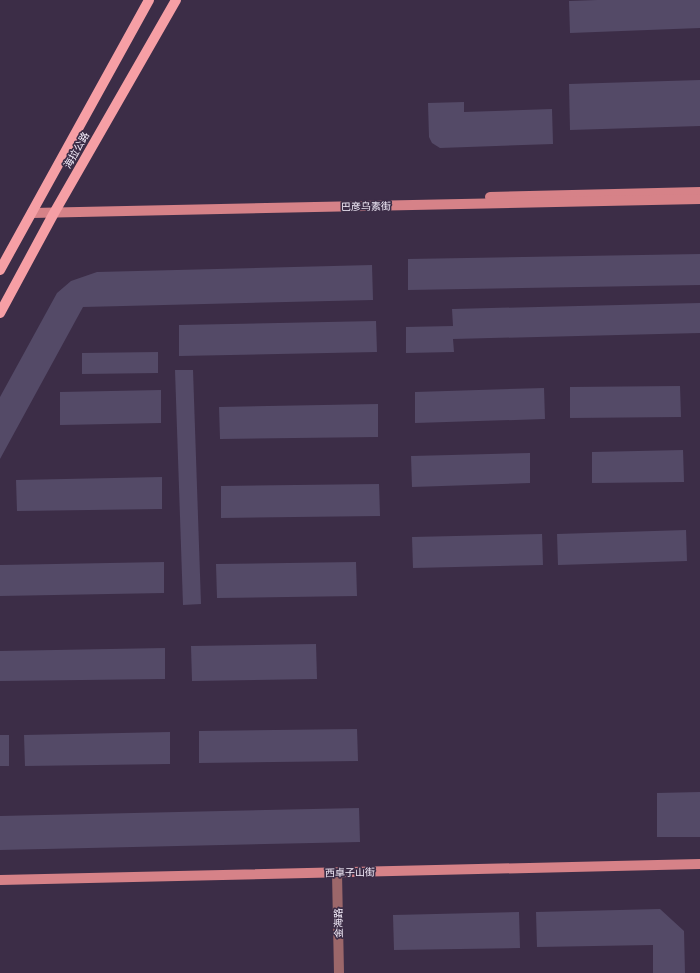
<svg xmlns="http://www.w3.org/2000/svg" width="700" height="973" font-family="'Noto Sans','Noto Sans SC',sans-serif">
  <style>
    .building { fill: #544a67 }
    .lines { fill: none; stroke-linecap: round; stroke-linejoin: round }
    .street { stroke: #9c676a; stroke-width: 10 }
    .secondary { stroke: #d68288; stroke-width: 10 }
    .primary { stroke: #f69fa5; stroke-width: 10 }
    .labels { text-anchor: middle; stroke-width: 3.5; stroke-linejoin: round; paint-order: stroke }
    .street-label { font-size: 10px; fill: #f8f1fe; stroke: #3c2d47 }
  </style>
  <rect width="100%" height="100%" fill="#3c2d47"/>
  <g class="building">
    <path d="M597 0H700V28L570 33 569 1Z"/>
    <path d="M700 80V126L570 130 569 84Z"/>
    <path d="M464 102V112L552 109 553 144 440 148 432 143 429 137 428 103Z"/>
    <path d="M700 254V285L408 290V259Z"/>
    <path d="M372 265 373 300 83 307 0 459V397L57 293 71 281 97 272Z"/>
    <path d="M700 303V333L453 339 454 352 406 353V327L453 326 452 309Z"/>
    <path d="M376 321 377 352 179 356V325Z"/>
    <path d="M158 352V373L82 374V353Z"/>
    <path d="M175 370H193L201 604 183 605Z"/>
    <path d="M680 386 681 417 570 418V387Z"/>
    <path d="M544 388 545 419 415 423V392Z"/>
    <path d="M161 390V423L60 425V392Z"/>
    <path d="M378 404V437L220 439 219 407Z"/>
    <path d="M683 450 684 482 592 483V452Z"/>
    <path d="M530 453V483L412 487 411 456Z"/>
    <path d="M162 477V509L17 511 16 480Z"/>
    <path d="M379 484 380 516 221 518V486Z"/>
    <path d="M686 530 687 561 558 565 557 534Z"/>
    <path d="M542 534 543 565 413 568 412 537Z"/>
    <path d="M164 562V593L0 596V565Z"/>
    <path d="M356 562 357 596 217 598 216 564Z"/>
    <path d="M316 644 317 679 192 681 191 646Z"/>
    <path d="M165 648V679L0 681V651Z"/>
    <path d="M357 729 358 761 199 763V731Z"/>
    <path d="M170 732V764L25 766 24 735Z"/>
    <rect x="0" y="735" width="9" height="31"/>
    <path d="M700 792V837H657V793Z"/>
    <path d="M359 808 360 842 0 850V816Z"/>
    <path d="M660 909 684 931 685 973H653V945L537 947 536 912Z"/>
    <path d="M519 912 520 948 394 950 393 915Z"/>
  </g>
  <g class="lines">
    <path class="street" d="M337 873 339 973"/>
    <g class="secondary">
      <path d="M490 197 700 192"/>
      <path d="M32 213 700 199"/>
      <path d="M0 880 700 864"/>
    </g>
    <g class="primary">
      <path d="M0 270 149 0"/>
      <path d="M0 313 54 213 176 0"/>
    </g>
  </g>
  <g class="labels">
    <g class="street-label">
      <text transform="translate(76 150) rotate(-60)" y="4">海拉公路</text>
      <text transform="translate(366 206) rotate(-1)" y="4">巴彦乌素街</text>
      <text transform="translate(350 872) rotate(-1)" y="4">西卓子山街</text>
      <text transform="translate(338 923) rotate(-91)" y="4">金海路</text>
    </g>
  </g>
</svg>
